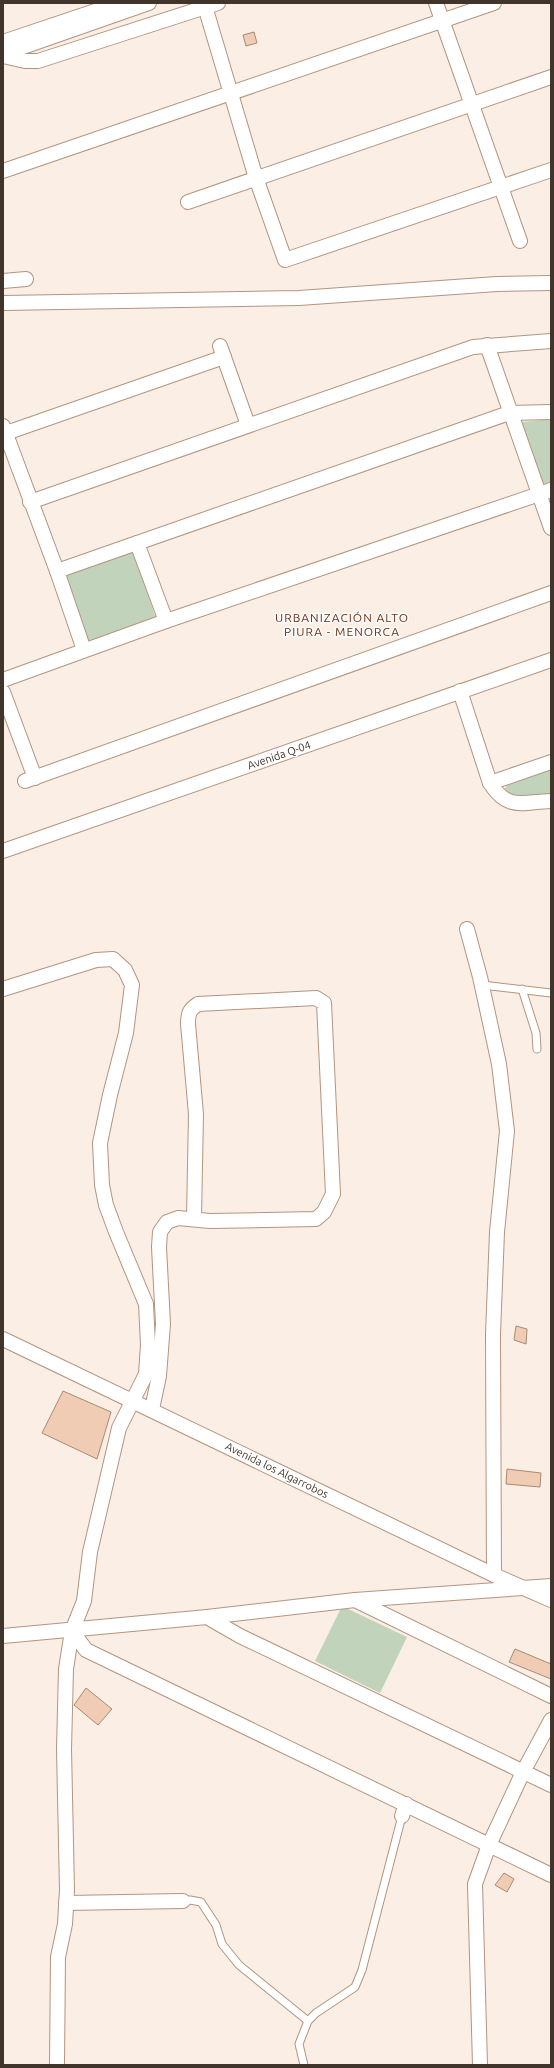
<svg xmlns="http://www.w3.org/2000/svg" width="554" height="2068" font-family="Ubuntu,sans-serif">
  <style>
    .green { fill: #c2d3bb }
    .building { fill: #efccb3; stroke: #a88b75 }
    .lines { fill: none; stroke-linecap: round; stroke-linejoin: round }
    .service-casing { stroke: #b3957f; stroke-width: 9 }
    .minor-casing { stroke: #b3957f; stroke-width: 16 }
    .service { stroke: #fff; stroke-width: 7 }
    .minor { stroke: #fff; stroke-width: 14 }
    .labels { text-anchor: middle; stroke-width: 3; stroke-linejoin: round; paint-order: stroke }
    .street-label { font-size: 11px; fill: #40342b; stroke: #fefefe }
    .neighbourhood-label { font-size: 12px; letter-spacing: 1px; fill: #6e2d11; stroke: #fefefe }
  </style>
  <rect width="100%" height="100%" fill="#fbeee5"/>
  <g class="green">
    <path d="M551 419V485L546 486 541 485 522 422Z"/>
    <path d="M130 552 135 555 156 619 87 642 65 575Z"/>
    <path d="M551 766V796L512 798 505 789 508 782Z"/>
    <path d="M342 1606 407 1637 380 1693 315 1661Z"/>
  </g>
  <g class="building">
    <path d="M254 32 257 43 246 46 243 35Z"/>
    <path d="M516 1326 527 1329 526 1344 514 1340Z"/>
    <path d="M63 1391 111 1412 97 1459 42 1433Z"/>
    <path d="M507 1469 541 1473 540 1487 506 1484Z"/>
    <path d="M515 1649 551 1664V1679L509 1662Z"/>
    <path d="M86 1688 112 1709 98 1725 74 1705Z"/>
    <path d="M504 1873 514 1879 507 1892 495 1885Z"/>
  </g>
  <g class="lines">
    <g class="service-casing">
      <g id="service">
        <path d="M482 985 551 993"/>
        <path d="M522 989 536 1033 537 1049"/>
        <path d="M183 1901 190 1900 201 1902 216 1925 222 1944 239 1965 308 2021"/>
        <path d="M304 2065 299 2044 308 2021 316 2013 355 1987 362 1970 402 1816"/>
      </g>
    </g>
    <g class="minor-casing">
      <g id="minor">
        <path d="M204 3 256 178 285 260 551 170"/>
        <path d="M436 3 520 241"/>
        <path d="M3 42 119 3"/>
        <path d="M3 54 149 3"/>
        <path d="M3 56 25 61H38L218 3"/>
        <path d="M3 171 494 3"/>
        <path d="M188 202 551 77"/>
        <path d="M3 281 26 279"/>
        <path d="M3 303 299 298 497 284 551 283"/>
        <path d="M487 345 551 528"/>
        <path d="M220 346 248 425"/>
        <path d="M3 426 57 571 84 650"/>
        <path d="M6 433 224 357"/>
        <path d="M30 502 473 347 551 341"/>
        <path d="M137 543 166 621"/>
        <path d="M57 571 509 413 551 412"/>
        <path d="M3 680 166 621 551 490"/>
        <path d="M460 691 490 783C508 811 521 802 551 801"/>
        <path d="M3 692 35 778"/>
        <path d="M25 781 551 593"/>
        <path d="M490 783 551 762"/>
        <path d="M3 851 551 660"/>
        <path d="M467 929 480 977 499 1064 507 1131 497 1232 493 1334 494 1575"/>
        <path d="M3 989 96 960 113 959 125 970 132 985 126 1033 110 1095 100 1143 102 1185 106 1205 116 1232 146 1304 148 1345 146 1374 119 1428 90 1552 84 1601 72 1631 66 1669 64 1749 67 1890 65 1924 58 1957 57 2065"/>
        <path d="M3 1339 494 1575 551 1600"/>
        <path d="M152 1409 159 1376 163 1324 159 1247 160 1232 167 1222 178 1218 210 1221 316 1219 324 1212 333 1194 324 1003 316 998 198 1004C189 1010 188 1014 188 1024L196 1114 194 1218"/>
        <path d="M355 1600 551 1696"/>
        <path d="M207 1617 240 1636 551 1785"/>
        <path d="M72 1631 86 1650 551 1875"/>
        <path d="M3 1636 207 1617 355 1600 551 1586"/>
        <path d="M402 1816 406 1804"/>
        <path d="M66 1903 183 1901"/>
        <path d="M480 2065 475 1884 489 1845 523 1772 551 1720"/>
      </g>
    </g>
    <use href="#service" class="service"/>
    <use href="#minor" class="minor"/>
  </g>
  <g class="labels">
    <g class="street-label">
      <text transform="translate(279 755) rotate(-19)" y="4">Avenida Q-04</text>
      <text transform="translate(277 1470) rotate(26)" y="4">Avenida los Algarrobos</text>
    </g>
    <g class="neighbourhood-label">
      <text x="342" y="622">URBANIZACIÓN ALTO<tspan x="342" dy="14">PIURA - MENORCA</tspan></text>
    </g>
  </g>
  <rect width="554" height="2068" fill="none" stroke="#40342b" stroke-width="8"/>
</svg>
